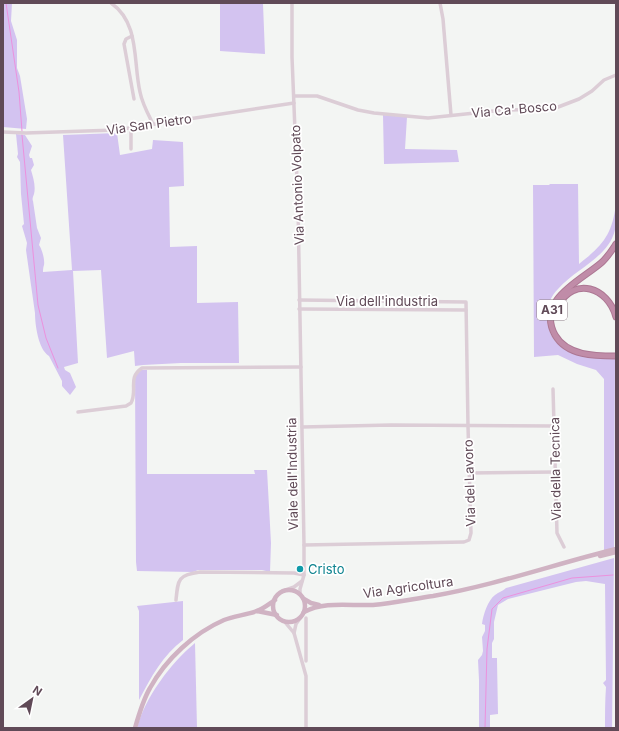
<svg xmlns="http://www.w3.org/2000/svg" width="619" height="731" font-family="Inter,sans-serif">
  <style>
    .green { fill: #d3c3f0 }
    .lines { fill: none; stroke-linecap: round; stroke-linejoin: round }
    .stream { stroke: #ec91de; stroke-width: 1 }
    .highway-casing { stroke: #ac7793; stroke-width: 7 }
    .minor { stroke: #dccdd6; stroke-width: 3.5 }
    .major { stroke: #d0b3c3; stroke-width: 4.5 }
    .highway { stroke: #c08ca8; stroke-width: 5 }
    .culture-dot { fill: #0f9aa8; stroke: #fff; stroke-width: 1.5 }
    .labels { text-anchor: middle; stroke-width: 3.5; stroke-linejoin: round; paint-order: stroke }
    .shield { fill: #fff; stroke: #908089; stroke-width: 1 }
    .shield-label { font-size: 12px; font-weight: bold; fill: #604a57 }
    .street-label { font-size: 13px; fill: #604a57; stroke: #fff }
    .culture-label { font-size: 13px; fill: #0d838f; stroke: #fff; text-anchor: start }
  </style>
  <rect width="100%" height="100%" fill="#f3f5f3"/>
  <g class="green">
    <path d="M3 3H12L11 21 17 40V68L20 76 27 119 26 129 3 127Z"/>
    <path d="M220 3H266L263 4 265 54 220 51Z"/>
    <path d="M383 115 407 117 405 149 457 150 459 162 384 164Z"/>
    <path d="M117 133 120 155 152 149 153 140 183 142 184 186 169 187 170 247 197 246V303L238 302 239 363H181L143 365 135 366 134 351 107 358 101 270 73 271 78 363 64 367 65 370 70 373 76 387 70 395 62 386V381L49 356C38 349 35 324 35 313L26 250 27 243 22 226 24 224 21 194 20 162 17 157 18 154 16 134 25 135 32 146 29 155 30 158H32L34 165 31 170C33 177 36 186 34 194 33 197 32 199 33 201L37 228 41 238 39 245C42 249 45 260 44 265 43 268 43 270 43 272L72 270 63 135Z"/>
    <path d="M550 184H578L579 264C603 245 612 235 616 204 616 220 618 231 608 245 595 263 573 272 558 289 550 297 546 308 547 319 550 356 586 358 615 359L614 548 604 551V379L596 370 577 364 558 355 534 357 533 185H549Z"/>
    <path d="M139 370H147V474H255L254 470H267L271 543 270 572 262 570H198L193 572 137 571 136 562 135 376Z"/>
    <path d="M614 558 612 728H605C605 714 605 700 606 687L603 683 606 680 605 584 586 581 576 582 508 599 498 605 494 622V639L492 643V658H497V661L498 714 490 715V728H479V680L478 660 482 655 483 651 482 637 485 631V625L482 624C483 615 488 600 495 595 499 592 503 591 506 588Z"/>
    <path d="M183 601V640C163 655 151 677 139 700V611L137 606Z"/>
    <path d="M195 643 197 728H137C145 697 171 663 195 643Z"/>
  </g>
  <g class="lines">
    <g class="stream">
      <path d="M6 3 19 92 22 131"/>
      <path d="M22 135 38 305 46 338 58 368"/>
      <path d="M485 728 487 649 492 609 503 598 572 578 613 575"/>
    </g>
    <g class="highway-casing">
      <g id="highway">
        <path d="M616 244C612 250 607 258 601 263 580 281 536 300 555 335 567 356 595 356 616 356"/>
        <path d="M558 306C574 276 608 287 616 317"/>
      </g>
    </g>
    <g class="minor">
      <path d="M111 3C140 23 133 62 140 92 142 103 148 114 153 124"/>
      <path d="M292 3V57L298 205 304 545V575L300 589V594"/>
      <path d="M440 3 443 19 451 115"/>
      <path d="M132 36 126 39 124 44 134 99"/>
      <path d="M294 96H317L358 110 374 113 428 118 503 110 553 109 579 99 592 91 604 80 616 75"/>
      <path d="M131 128V149"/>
      <path d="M3 132 26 133 116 130 294 103"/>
      <path d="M299 300 466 302 468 426 471 533 469 540 464 542 304 545"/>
      <path d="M299 309 466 310"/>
      <path d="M553 389 557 533 564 547"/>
      <path d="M78 412 126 406 131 403C138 390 127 378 142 368L301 367"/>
      <path d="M302 427 391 425 554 426"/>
      <path d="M469 473 555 472"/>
      <path d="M283 591 294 587 302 581"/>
      <path d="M176 600C178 579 178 575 200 572L294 573 304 575"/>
      <path d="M306 618V661"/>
      <path d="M284 621 294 633 306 676V728"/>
      <path d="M294 633 296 624 301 617"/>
    </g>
    <g class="major">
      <path d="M600 556 616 552"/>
      <circle cx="289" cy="606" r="16"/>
      <path d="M304 599 311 603 319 605"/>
      <path d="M257 611 277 615"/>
      <path d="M304 612C324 601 350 606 373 605 393 603 413 599 433 596 496 585 555 564 616 549"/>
      <path d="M135 728C139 714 143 700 150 688 166 659 194 633 224 620 234 616 246 615 257 611 263 609 269 604 275 600"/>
    </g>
    <use href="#highway" class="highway"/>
  </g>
  <circle class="culture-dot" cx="300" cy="569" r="4"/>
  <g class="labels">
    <rect class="shield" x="537" y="300" width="30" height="20" rx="3"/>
    <g class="shield-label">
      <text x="552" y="314">A31</text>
    </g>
    <g class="street-label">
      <text transform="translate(514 109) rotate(-5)" y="5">Via Ca' Bosco</text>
      <text transform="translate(149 124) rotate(-8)" y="5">Via San Pietro</text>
      <text transform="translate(297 185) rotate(-92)" y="5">Via Antonio Volpato</text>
      <text x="387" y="306">Via dell'industria</text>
      <text transform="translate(555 469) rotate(-91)" y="5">Via della Tecnica</text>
      <text transform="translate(292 474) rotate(-91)" y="5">Viale dell'Industria</text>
      <text transform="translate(469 483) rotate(-92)" y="5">Via del Lavoro</text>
      <text transform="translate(408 587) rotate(-8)" y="5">Via Agricoltura</text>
    </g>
    <g class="culture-label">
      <text x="308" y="574">Cristo</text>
    </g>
  </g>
  <rect width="619" height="731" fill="none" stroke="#604a57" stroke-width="8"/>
  <g transform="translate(32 699) rotate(33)" stroke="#ffffff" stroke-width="3" paint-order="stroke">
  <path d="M0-3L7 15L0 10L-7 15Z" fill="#604a57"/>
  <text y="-6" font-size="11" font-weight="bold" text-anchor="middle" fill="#604a57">N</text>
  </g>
</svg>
